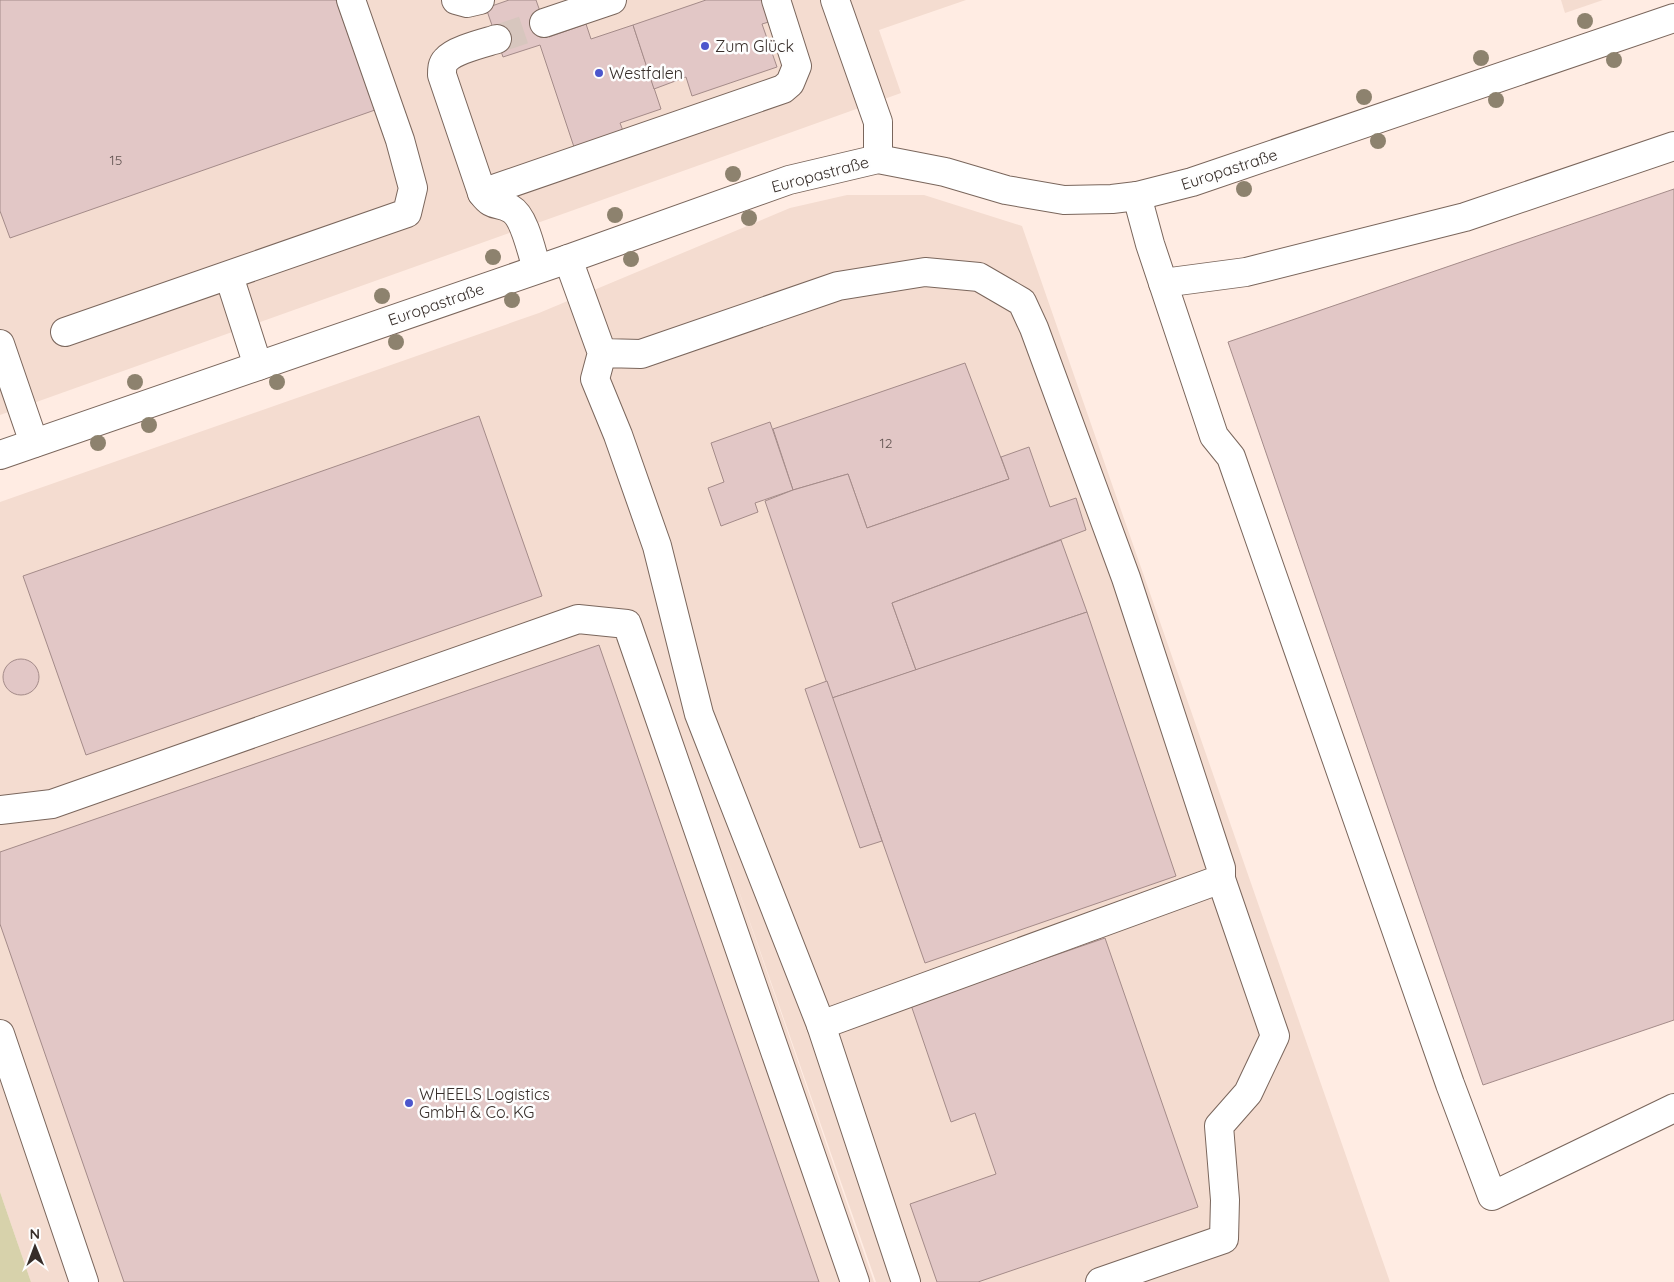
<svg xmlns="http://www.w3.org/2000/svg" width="1674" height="1282" font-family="Quicksand,sans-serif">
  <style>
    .built { fill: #f4dcd0 }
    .green { fill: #d7d2ab }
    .building { fill: #e2c7c6; stroke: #a48b89 }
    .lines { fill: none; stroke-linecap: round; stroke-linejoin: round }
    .minor-tunnel { stroke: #d7c6be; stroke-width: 28; stroke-dasharray: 28 14; stroke-linecap: butt }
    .minor-casing { stroke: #7a665c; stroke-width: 30 }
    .minor { stroke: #fff; stroke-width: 28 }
    .tree { fill: #8d826e }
    .poi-dot { fill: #4c56cc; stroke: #fefefe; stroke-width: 2 }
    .labels { text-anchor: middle; stroke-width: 5; stroke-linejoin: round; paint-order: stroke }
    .number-label { font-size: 14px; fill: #625451 }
    .poi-label { font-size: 16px; fill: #372e2a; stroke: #fefefe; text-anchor: start }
    .street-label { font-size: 16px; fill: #372e2a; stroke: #fefefe }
  </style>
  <rect width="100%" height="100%" fill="#ffece3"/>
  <g class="built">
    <path d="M0 0H966L879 30 901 93 0 415Z"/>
    <path d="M1561 0H1603L1565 13Z"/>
    <path d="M847 195H924L1022 226 1390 1282H876L725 851 874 1282H31L0 1192V502L539 313 790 208Z"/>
  </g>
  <path class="green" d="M0 1192 31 1282H0Z"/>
  <g class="building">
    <path d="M0 0H336L375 110 10 238 0 211Z"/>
    <path d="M509 0H536L549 37 586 24 591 39 633 25 661 109 620 123 625 136 576 153 540 45 503 57 486 8Z"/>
    <path d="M706 0H765L772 21 762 24 777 67 692 96 686 77 654 89 633 25Z"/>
    <path d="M1674 189V1020L1483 1085 1228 342Z"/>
    <path d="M965 363 1009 479 867 528 848 474 793 490 773 429Z"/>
    <path d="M479 416 542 596 86 755 23 576Z"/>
    <path d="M770 422 793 490 755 503 758 512 721 526 708 488 724 482 711 443Z"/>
    <path d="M1029 447 1050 507 1076 498 1086 530 892 603 916 670 832 698 765 501 793 490 848 474 867 528 1009 479 1001 457Z"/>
    <path d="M1061 540 1087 612 916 670 892 603Z"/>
    <path d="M1087 612 1176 876 925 963 832 698Z"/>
    <path d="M599 645 819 1282H124L0 924V852Z"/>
    <circle cx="21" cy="677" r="18"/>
    <path d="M827 681 882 841 860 848 805 689Z"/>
    <path d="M1105 938 1198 1207 978 1282H937L910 1204 996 1174 975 1113 951 1122 911 1005Z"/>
  </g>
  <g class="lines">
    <path class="minor-tunnel" d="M497 39 544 23"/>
    <g class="minor-casing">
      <g id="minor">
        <path d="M456 0 467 3 480 0"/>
        <path d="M835 0 878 122V159"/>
        <path d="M544 23 612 0"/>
        <path d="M497 39C484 43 454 50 446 60 442 64 442 69 442 75L482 193C494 209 497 201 511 209 525 217 532 254 537 269"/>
        <path d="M482 193 783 89 790 83 797 66 776 0"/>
        <path d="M1137 196 1150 244 1214 436 1231 457 1450 1084 1492 1196 1674 1108"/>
        <path d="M568 259 602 353 595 379 618 435 657 546 699 714 821 1025 1221 879V868L1126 578 1034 328 1022 302 979 277 925 272 838 286 641 354 602 353"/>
        <path d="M229 276 258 366"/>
        <path d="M1163 283 1246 272 1465 217 1674 146"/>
        <path d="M65 332 407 213 413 188 400 140 351 0"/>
        <path d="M0 344 34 443"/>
        <path d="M0 455 568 259 789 180 878 159 945 172 1006 190 1064 200 1112 199 1137 196 1192 182 1674 18"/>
        <path d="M0 810 52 804 578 619 627 624 855 1282"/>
        <path d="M821 1025 906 1282"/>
        <path d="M0 1034 84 1282"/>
        <path d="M1100 1282 1224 1239 1225 1200 1219 1126 1248 1093 1275 1036 1221 879"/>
      </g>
    </g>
    <use href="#minor" class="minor"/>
  </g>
  <g class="tree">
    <circle cx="1585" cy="21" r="8"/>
    <circle cx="1481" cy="58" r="8"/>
    <circle cx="1614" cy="60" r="8"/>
    <circle cx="1364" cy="97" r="8"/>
    <circle cx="1496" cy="100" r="8"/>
    <circle cx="1378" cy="141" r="8"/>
    <circle cx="733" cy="174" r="8"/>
    <circle cx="1244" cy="189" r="8"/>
    <circle cx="615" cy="215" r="8"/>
    <circle cx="749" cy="218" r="8"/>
    <circle cx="493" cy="257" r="8"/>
    <circle cx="631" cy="259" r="8"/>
    <circle cx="382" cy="296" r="8"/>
    <circle cx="512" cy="300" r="8"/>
    <circle cx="396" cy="342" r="8"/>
    <circle cx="135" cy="382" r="8"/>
    <circle cx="277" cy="382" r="8"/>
    <circle cx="149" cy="425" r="8"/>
    <circle cx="98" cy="443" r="8"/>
  </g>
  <g class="poi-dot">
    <circle cx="705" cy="46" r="5"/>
    <circle cx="599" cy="73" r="5"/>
    <circle cx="409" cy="1103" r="5"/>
  </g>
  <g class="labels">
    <g class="number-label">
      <text x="116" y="165">15</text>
      <text x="886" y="448">12</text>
    </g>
    <g class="poi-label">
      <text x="715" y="52">Zum Glück</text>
      <text x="609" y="79">Westfalen</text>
      <text x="419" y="1100">WHEELS Logistics<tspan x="419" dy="18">GmbH &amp; Co. KG</tspan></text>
    </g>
    <g class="street-label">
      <text transform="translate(1229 169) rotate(-18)" y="6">Europastraße</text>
      <text transform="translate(820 174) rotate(-15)" y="6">Europastraße</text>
      <text transform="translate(436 304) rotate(-19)" y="6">Europastraße</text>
    </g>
  </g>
  <g transform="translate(35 1247) rotate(359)" stroke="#fefefe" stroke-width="4" paint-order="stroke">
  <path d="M0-4L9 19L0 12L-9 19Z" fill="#372e2a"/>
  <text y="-8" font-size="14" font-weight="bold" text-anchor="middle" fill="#372e2a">N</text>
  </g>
</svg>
